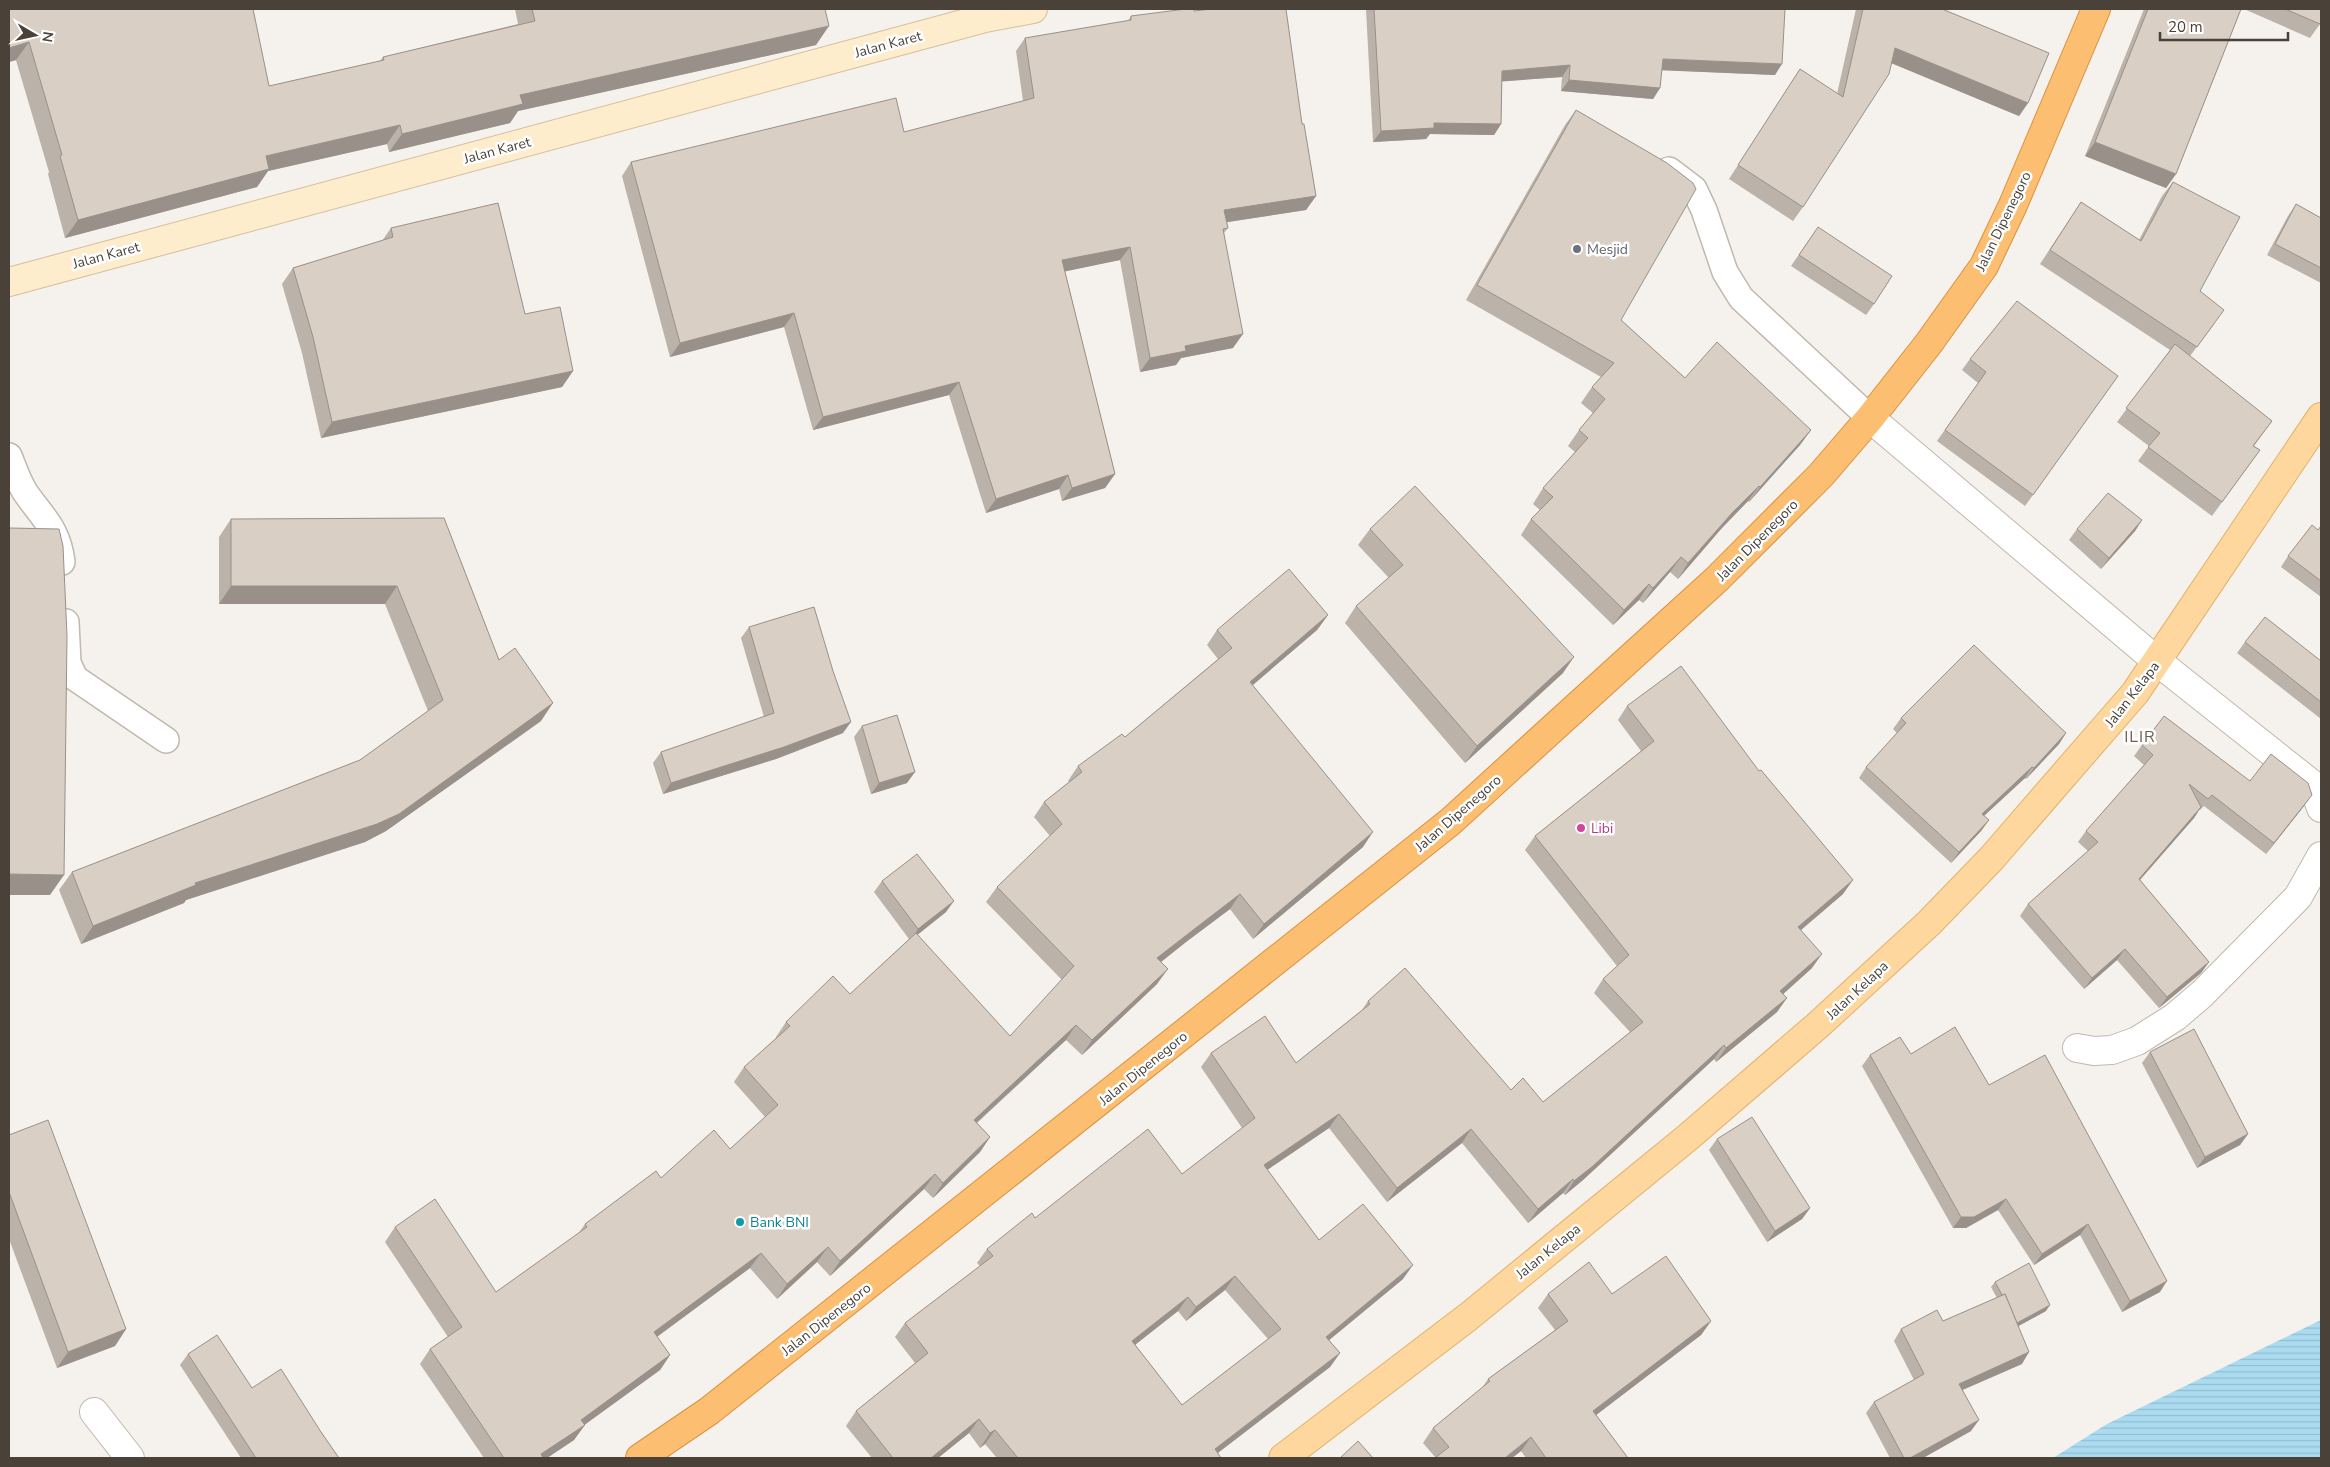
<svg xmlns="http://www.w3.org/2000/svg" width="2330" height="1467" font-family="'Nunito Sans',sans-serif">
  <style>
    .water { fill: url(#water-rules) }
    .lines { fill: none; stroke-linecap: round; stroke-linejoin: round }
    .lane-casing { stroke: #c1b8ae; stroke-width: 28 }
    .street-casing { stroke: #c1b8ae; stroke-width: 30 }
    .secondary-casing { stroke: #d4bf9c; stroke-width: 30 }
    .primary-casing { stroke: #e3b26c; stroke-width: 30 }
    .highway-casing { stroke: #dc913f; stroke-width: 30 }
    .lane { stroke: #fff; stroke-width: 25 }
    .street { stroke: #fff; stroke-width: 28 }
    .secondary { stroke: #feedcd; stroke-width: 28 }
    .primary { stroke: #fdd79d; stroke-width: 28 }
    .highway { stroke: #fcbe70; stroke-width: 28 }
    .wall { fill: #bbb2a9; fill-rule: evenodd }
    .shaded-wall { fill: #999189 }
    .building { fill: #dacfc4; stroke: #999189; fill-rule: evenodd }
    .worship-dot { fill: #6b7280; stroke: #fff; stroke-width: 2 }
    .hotel-dot { fill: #d1479c; stroke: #fff; stroke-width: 2 }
    .culture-dot { fill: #0f9aa8; stroke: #fff; stroke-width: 2 }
    .labels { text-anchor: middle; stroke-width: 5; stroke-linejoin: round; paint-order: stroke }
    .street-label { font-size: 14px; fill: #4a4239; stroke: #fff }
    .worship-label { font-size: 14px; fill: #5b616d; stroke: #fff; text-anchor: start }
    .hotel-label { font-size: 14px; fill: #b23c85; stroke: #fff; text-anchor: start }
    .culture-label { font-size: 14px; fill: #0d838f; stroke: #fff; text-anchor: start }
    .quarter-label { font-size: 16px; letter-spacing: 1px; fill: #6d5e50; stroke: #fff }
  </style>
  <defs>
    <pattern id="water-rules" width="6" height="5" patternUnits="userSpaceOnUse" patternTransform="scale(1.25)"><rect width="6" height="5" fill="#aadbf0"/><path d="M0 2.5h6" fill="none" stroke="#94bdcf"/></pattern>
  </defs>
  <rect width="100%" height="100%" fill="#f5f1ec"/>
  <path class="water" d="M2321 1320V1458H2053L2107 1424Z"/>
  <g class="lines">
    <g class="lane-casing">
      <g id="lane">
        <path d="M1669 170 1694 189 1704 210 1725 272 1741 298 1870 418"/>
        <path d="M9 456C14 468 18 481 25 492 42 517 58 528 62 562"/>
        <path d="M66 622 68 663 75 678 166 740"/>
      </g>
    </g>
    <g class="street-casing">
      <g id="street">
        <path d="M1870 418 2158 662 2313 785 2321 808"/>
        <path d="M2077 1048 2094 1051 2112 1050 2137 1041 2175 1017 2202 994 2298 897 2321 856"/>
        <path d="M94 1412 130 1458"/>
      </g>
    </g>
    <g class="secondary-casing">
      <path id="secondary" d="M9 282 985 18 1033 9"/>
    </g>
    <g class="primary-casing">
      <path id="primary" d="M1283 1458 1468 1317 1687 1138 1817 1026 1929 923 1991 859 2135 693 2321 417"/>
    </g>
    <g class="highway-casing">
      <path id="highway" d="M640 1458 709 1411 1450 822 1717 579 1821 475 1870 418 1929 343 1984 266 2013 205 2096 9"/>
    </g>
    <use href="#lane" class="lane"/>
    <use href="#street" class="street"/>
    <use href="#secondary" class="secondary"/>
    <use href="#primary" class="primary"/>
    <use href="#highway" class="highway"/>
  </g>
  <g class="wall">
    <path d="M9 9 269 86 380 61 383 57 518 24 515 9H825L816 45 518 111 510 123 389 152 387 144 268 171 257 187 65 238 48 174 49 172 16 60 9 62Z"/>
    <path d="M1366 9H1785L1775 75 1662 70 1660 88 1653 99 1561 91 1562 77 1502 81 1501 124 1494 135 1430 134 1426 139 1373 142Z"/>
    <path d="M1856 9H1942L2028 103 2019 116 1892 63 1803 207 1793 221 1729 179 1800 69 1837 94Z"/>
    <path d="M2144 9H2241L2176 174 2166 188 2085 156Z"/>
    <path d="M2244 9H2321L2320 24 2310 38Z"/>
    <path d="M1194 11 1302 124 1316 196 1306 210 1227 222 1228 228 1224 233 1233 348 1181 358 1176 365 1140 372 1120 260 1065 271 1115 474 1105 488 1062 501 1059 489 986 513 949 395 813 430 784 327 670 357 622 176 631 162 904 132 1023 101 1016 51 1025 38 1128 21 1131 16Z"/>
    <path d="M1576 110 1621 320 1685 378 1811 430 1800 445 1749 502 1748 501 1721 529 1678 579 1670 572 1643 603 1639 600 1613 625 1521 535 1531 519 1540 510 1533 504 1543 488 1575 452 1568 446 1579 430 1593 413 1581 403 1592 387 1601 377 1466 300 1565 125Z"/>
    <path d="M2173 182 2200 291 2214 324 2190 356 2272 421 2254 446 2260 450 2212 516 2138 461 2149 446 2117 422 2170 350 2040 264 2081 202 2139 240 2162 196Z"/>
    <path d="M2296 204 2321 218V283L2267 255 2288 216Z"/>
    <path d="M1818 227 1874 304 1866 315 1791 266Z"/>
    <path d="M391 228 525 314 573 371 562 387 321 438 302 353 282 284 293 268 382 241Z"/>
    <path d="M1970 359 2118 376 2025 506 1937 441 1978 383 1962 370Z"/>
    <path d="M444 518 499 660 541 721 386 831 365 842 186 900 184 903 81 944 59 890 72 872 360 760 428 711 385 604H219V537L231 519Z"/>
    <path d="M2142 520 2135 531 2101 569 2069 540 2077 529Z"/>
    <path d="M2321 526V597L2281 567 2288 556 2318 530Z"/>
    <path d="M1370 529 1563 673 1465 763 1345 623 1356 606 1389 578 1358 545Z"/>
    <path d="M1328 615 1317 630 1252 685 1363 847 1253 939 1230 909 1186 942 1161 962 1157 984 1082 1055 1066 1040 977 1123 990 1137 980 1152 933 1198 924 1189 830 1276 817 1262 777 1299 750 1268 657 1337 670 1355 660 1370 584 1425 574 1440 547 1458H484L420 1364 430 1349 448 1337 385 1242 395 1227 496 1292 578 1234 585 1224 661 1178 730 1149 765 1117 734 1082 744 1067 776 1038V1037L786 1022 850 994 909 939 874 892 882 881 946 912 917 935 1010 1036 1062 980 986 902 997 887 1050 836 1034 817 1044 802 1069 782 1068 781 1078 766 1125 737 1218 659 1207 645 1217 630Z"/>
    <path d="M749 627 843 733 776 759 663 794 653 763 661 752 764 717 741 638Z"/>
    <path d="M2245 642 2321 661V719L2237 653Z"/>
    <path d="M1627 706 1843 894 1801 930 1812 968 1783 994 1787 998 1777 1012 1716 1062 1714 1059 1583 1180 1565 1195 1563 1193 1528 1223 1462 1143 1387 1202 1329 1128 1267 1170 1319 1240 1403 1279 1329 1340 1340 1353 1330 1367 1218 1453 1221 1458H997L985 1444 980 1448 969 1433 938 1458H872L846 1426 856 1411 915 1363 895 1337 905 1323 980 1266 977 1263 987 1249 1035 1218 1182 1174 1242 1128 1201 1067 1211 1053 1296 1063 1362 1010 1368 1001 1511 1090 1543 1102 1630 1032 1594 993 1603 979 1617 966 1525 850 1535 836 1641 751 1618 720ZM1225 1290 1268 1339 1182 1405 1135 1345 1178 1311 1186 1321Z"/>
    <path d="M1901 718 2066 733 2059 744 2026 779 2025 778 1984 816 1989 820 1981 831 1951 863 1859 778 1866 767 1897 733 1893 729Z"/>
    <path d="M862 726 907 783 871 794 854 737Z"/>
    <path d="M2142 745 2250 781 2304 806 2266 854 2204 806 2200 810H2199L2194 818 2140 880 2209 962 2201 973 2159 1008 2117 960 2084 989 2020 916 2028 904 2088 851 2078 842 2086 831 2144 765 2134 756Z"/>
    <path d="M2150 1052 2248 1134 2240 1145 2197 1168 2142 1063Z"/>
    <path d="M1911 1054 1989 1085 2160 1292 2122 1312 2080 1235 2034 1265 1998 1210 1966 1228H1953L1862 1066 1870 1055Z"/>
    <path d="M9 1135 126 1329 115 1346 57 1368 9 1239Z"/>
    <path d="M1717 1139 1810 1208 1802 1219 1767 1242 1709 1150Z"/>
    <path d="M1995 1282 2046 1311 2018 1326 2022 1364 1962 1390 1971 1431 1923 1458H1890L1866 1413 1874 1402 1914 1380 1894 1341 1901 1329 1943 1321 1997 1298 1991 1287Z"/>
    <path d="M1548 1294H1612L1711 1321 1701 1335 1596 1415 1628 1458H1526L1521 1451 1512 1458H1435H1436L1423 1443 1433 1428 1482 1388 1488 1379 1555 1330 1538 1308Z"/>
    <path d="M188 1354 252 1388 321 1432 339 1458H241L180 1365Z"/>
  </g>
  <g class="shaded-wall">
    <path d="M829 26 816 45 518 111 510 123 389 152 402 134 520 95Z"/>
    <path d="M29 42 16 60 9 62V48Z"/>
    <path d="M1895 48 2028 103 2019 116 1886 61Z"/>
    <path d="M1663 59 1782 64 1775 75 1655 70Z"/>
    <path d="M1570 65 1562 77 1495 82 1502 71Z"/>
    <path d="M1569 80 1660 88 1653 99 1561 91Z"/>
    <path d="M1434 123 1501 124 1494 135 1430 134 1426 139 1373 142 1381 131Z"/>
    <path d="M400 125 387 144 268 171 257 187 65 238 78 220 266 156Z"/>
    <path d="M2095 142 2176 174 2166 188 2085 156Z"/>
    <path d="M1316 196 1306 210 1215 224 1224 210Z"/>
    <path d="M1130 247 1120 260 1053 274 1062 260Z"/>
    <path d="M794 313 784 327 670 357 680 343Z"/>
    <path d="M1243 334 1233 348 1181 358 1176 365 1140 372 1150 358 1185 346Z"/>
    <path d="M573 371 562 387 321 438 332 422Z"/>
    <path d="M959 382 949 395 813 430 823 417Z"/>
    <path d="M1811 430 1800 445 1749 502 1760 487Z"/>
    <path d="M1115 474 1105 488 1062 501 1072 488Z"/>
    <path d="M1068 475 1059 489 986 513 996 499Z"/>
    <path d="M1759 486 1748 501 1721 529 1678 579 1688 563 1732 513Z"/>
    <path d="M2142 520 2135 531 2101 569 2109 558Z"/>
    <path d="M1681 557 1670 572 1643 603 1653 588Z"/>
    <path d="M1649 584 1639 600 1613 625 1624 610Z"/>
    <path d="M231 586H397L385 604H219Z"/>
    <path d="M1328 615 1317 630 1239 697 1250 682Z"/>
    <path d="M1574 657 1563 673 1465 763 1477 746Z"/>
    <path d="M553 703 541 721 386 831 365 842 186 900 184 903 81 944 93 926 195 883Z"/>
    <path d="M851 722 843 733 776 759 663 794 671 783Z"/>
    <path d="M2066 733 2059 744 2026 779 2034 768Z"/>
    <path d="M2032 767 2025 778 1974 825 1982 814Z"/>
    <path d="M915 772 907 783 871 794 879 783Z"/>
    <path d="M2312 795 2304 806 2266 854 2274 843Z"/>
    <path d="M2201 807 2194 818 2131 890 2139 879Z"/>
    <path d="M1989 820 1981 831 1951 863 1959 852Z"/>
    <path d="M1373 832 1363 847 1253 939 1264 924Z"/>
    <path d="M9 874 64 875 50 895H9Z"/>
    <path d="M1853 880 1843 894 1788 941 1798 927Z"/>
    <path d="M1240 894 1230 909 1186 942 1147 973 1157 958 1197 927Z"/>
    <path d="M954 901 946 912 911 940 918 929Z"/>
    <path d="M2125 949 2117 960 2084 989 2092 978Z"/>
    <path d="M1822 954 1812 968 1771 1005 1780 991Z"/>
    <path d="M2209 962 2201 973 2159 1008 2167 997Z"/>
    <path d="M1168 969 1157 984 1082 1055 1092 1040Z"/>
    <path d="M1787 998 1777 1012 1716 1062 1726 1048Z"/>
    <path d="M1076 1025 1066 1040 963 1135 974 1120Z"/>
    <path d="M1724 1045 1714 1059 1583 1180 1565 1195 1574 1181Z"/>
    <path d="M1339 1114 1329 1128 1254 1179 1264 1165Z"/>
    <path d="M1471 1129 1462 1143 1387 1202 1397 1188Z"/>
    <path d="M2248 1134 2240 1145 2197 1168 2205 1157Z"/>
    <path d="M990 1137 980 1152 933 1198 943 1183Z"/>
    <path d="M935 1174 924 1189 830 1276 840 1261Z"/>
    <path d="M1573 1179 1563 1193 1528 1223 1538 1209Z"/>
    <path d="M2006 1199 1998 1210 1966 1228H1953L1961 1217Z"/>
    <path d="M1810 1208 1802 1219 1767 1242 1775 1231Z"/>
    <path d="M2088 1224 2080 1235 2034 1265 2042 1254Z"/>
    <path d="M828 1247 817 1262 777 1299 787 1284Z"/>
    <path d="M761 1253 750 1268 643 1347 654 1332Z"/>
    <path d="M1413 1265 1403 1279 1316 1351 1326 1337Z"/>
    <path d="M1235 1276 1225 1290 1186 1321 1196 1307Z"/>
    <path d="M2167 1281 2160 1292 2122 1312 2130 1301Z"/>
    <path d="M1188 1297 1178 1311 1122 1355 1132 1341Z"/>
    <path d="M2050 1305 2046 1311 2013 1329 2017 1323Z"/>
    <path d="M1711 1321 1701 1335 1583 1425 1593 1411Z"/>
    <path d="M126 1329 115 1346 57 1368 68 1352Z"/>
    <path d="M2029 1352 2022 1364 1951 1395 1959 1384Z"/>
    <path d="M1340 1353 1330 1367 1211 1458 1215 1449Z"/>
    <path d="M670 1355 660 1370 583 1426 585 1425 574 1440 547 1458H538L541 1454 581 1420Z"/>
    <path d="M979 1419 969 1433 938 1458H931Z"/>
    <path d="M1979 1420 1971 1431 1923 1458H1910Z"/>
    <path d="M995 1430 985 1444 980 1448 990 1433Z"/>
    <path d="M1531 1437 1521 1451 1512 1458H1505Z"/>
  </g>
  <g class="building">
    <path d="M9 9H253L269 86 384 60 383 57 535 21 532 9H825L829 26 520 95 523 104 402 134 400 125 266 156 269 169 78 220 60 156 62 155 29 42 9 48Z"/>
    <path d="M1186 9H1194V11L1211 9H1286L1302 124H1304L1316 196 1224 210 1228 228 1223 229 1243 334 1185 346 1186 351 1150 358 1130 247 1062 260 1115 474 1072 488 1068 475 996 499 959 382 823 417 794 313 680 343 631 162 896 98 904 132 1034 98 1025 38 1131 20V16Z"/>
    <path d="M1374 9H1785L1782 64 1663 59 1660 88 1569 80 1570 65 1502 71 1501 124 1434 123V128L1381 131Z"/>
    <path d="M1863 9H1942L2049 53 2028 103 1895 48 1889 74 1803 207 1738 165 1800 69 1843 97Z"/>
    <path d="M2148 9H2241L2176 174 2095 142Z"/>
    <path d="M2285 9H2321V22L2320 24Z"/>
    <path d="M1576 110 1667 163 1693 183 1696 189 1621 320 1685 378 1717 342 1811 430 1760 487 1759 486 1732 513 1688 563 1681 557 1653 588 1649 584 1624 610 1531 519 1553 497 1543 488 1588 438 1579 430 1605 399 1592 387 1614 363 1477 285Z"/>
    <path d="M2173 182 2240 217 2200 291 2224 310 2197 347 2050 250 2081 202 2141 241Z"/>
    <path d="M498 203 525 314 560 307 573 371 332 422 313 337 293 268 393 237 391 228Z"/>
    <path d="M2296 204 2321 218V268L2275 244Z"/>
    <path d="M1818 227 1892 276 1874 304 1799 255Z"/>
    <path d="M2017 301 2118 376 2033 495 1945 430 1986 372 1970 359Z"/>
    <path d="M2175 344 2272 421 2253 446 2260 450 2222 502 2148 447 2160 433 2126 408Z"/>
    <path d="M1415 486 1574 657 1477 746 1356 606 1403 565 1370 529Z"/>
    <path d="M2108 493 2142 520 2109 558 2077 529Z"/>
    <path d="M444 518 499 660 515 648 553 703 399 814 377 824 195 883 196 885 93 926 72 872 360 760 443 700 397 586H231V519Z"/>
    <path d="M2312 525 2318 530 2321 526V581L2288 556Z"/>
    <path d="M9 528 59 529 63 546 67 636 64 875 9 874Z"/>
    <path d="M1289 569 1328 615 1250 682 1373 832 1264 924 1240 894 1197 927 1157 958 1168 969 1092 1040 1076 1025 974 1120 990 1137 943 1183 935 1174 840 1261 828 1247 787 1284 761 1253 654 1332 670 1355 581 1420 585 1425 541 1454 543 1458H504L430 1349 462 1327 395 1227 435 1199 496 1292 587 1227 585 1224 656 1171 661 1178 714 1130 730 1149 778 1105 744 1067 790 1026 786 1022 833 976 850 994 916 933 1010 1036 1074 966 997 887 1062 824 1044 802 1082 772 1078 766 1122 734 1125 737 1232 648 1217 630Z"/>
    <path d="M814 607 833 671 851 722 784 747 671 783 661 752 774 713 749 627Z"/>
    <path d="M2265 617 2321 661V702L2245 642Z"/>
    <path d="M1974 645 2066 733 2034 768 2032 767 1982 814 1989 820 1959 852 1866 767 1906 723 1901 718Z"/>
    <path d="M1681 666 1759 771 1761 770 1853 880 1798 927 1822 954 1780 991 1787 998 1726 1048 1724 1045 1593 1166 1574 1181 1573 1179 1538 1209 1471 1129 1397 1188 1339 1114 1264 1165 1319 1240 1363 1204 1413 1265 1326 1337 1340 1353 1215 1449 1221 1458H1018L995 1430 990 1433 979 1419 931 1458H893L856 1411 928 1353 905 1323 993 1256 987 1249 1032 1213 1035 1218 1148 1129 1182 1174 1255 1118 1211 1053 1265 1016 1296 1063 1370 1004 1368 1001 1405 968 1511 1090 1523 1078 1543 1102 1643 1022 1603 979 1629 955 1535 836 1654 741 1627 706ZM1235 1276 1281 1329 1182 1405 1132 1341 1188 1297 1196 1307Z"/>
    <path d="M897 715 915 772 879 783 862 726Z"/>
    <path d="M2164 716 2250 781 2271 754 2308 783 2312 795 2274 843 2212 795 2208 799 2189 784 2201 807 2139 879 2209 962 2167 997 2125 949 2092 978 2028 904 2098 842 2086 831 2153 755 2142 745Z"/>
    <path d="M917 854 954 901 918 929 882 881Z"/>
    <path d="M1955 1027 1989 1085 2045 1055 2167 1281 2130 1301 2088 1224 2042 1254 2006 1199 1974 1217H1961L1870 1055 1900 1037 1911 1054Z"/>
    <path d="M2194 1029 2248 1134 2205 1157 2150 1052Z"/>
    <path d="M1752 1117 1810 1208 1775 1231 1717 1139Z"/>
    <path d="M48 1120 126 1329 68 1352 9 1192V1135Z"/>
    <path d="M1666 1256 1711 1321 1593 1411 1628 1458H1546L1531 1437 1505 1458H1435L1449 1447 1433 1428 1490 1381 1488 1379 1568 1321 1548 1294 1589 1262 1612 1294Z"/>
    <path d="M2029 1263 2050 1305 2017 1323 2005 1294 2002 1295 1995 1282Z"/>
    <path d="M2005 1294 2029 1352 1959 1384 1979 1420 1910 1458H1904L1874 1402 1924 1374 1901 1329 1937 1310 1943 1321Z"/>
    <path d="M217 1335 252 1388 281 1369 321 1432 339 1458H256L188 1354Z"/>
    <path d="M1358 1441 1373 1458H1340Z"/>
  </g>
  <circle class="worship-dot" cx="1577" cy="249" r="5"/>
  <circle class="hotel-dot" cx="1581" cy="828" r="5"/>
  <circle class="culture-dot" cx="740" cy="1222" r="5"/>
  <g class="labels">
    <g class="street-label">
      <text transform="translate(888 44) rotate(-15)" y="5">Jalan Karet</text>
      <text transform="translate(497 150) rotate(-15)" y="5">Jalan Karet</text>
      <text transform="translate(2003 221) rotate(-64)" y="5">Jalan Dipenegoro</text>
      <text transform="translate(106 255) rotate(-15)" y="5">Jalan Karet</text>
      <text transform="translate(1757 540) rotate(-45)" y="5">Jalan Dipenegoro</text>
      <text transform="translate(2132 694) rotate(-52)" y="5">Jalan Kelapa</text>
      <text transform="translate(1458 813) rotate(-41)" y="5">Jalan Dipenegoro</text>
      <text transform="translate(1857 990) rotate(-43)" y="5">Jalan Kelapa</text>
      <text transform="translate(1143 1068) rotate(-39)" y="5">Jalan Dipenegoro</text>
      <text transform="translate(1548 1251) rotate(-39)" y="5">Jalan Kelapa</text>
      <text transform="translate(826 1319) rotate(-38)" y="5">Jalan Dipenegoro</text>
    </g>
    <g class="worship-label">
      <text x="1587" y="254">Mesjid</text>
    </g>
    <g class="hotel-label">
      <text x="1591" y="833">Libi</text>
    </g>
    <g class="culture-label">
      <text x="750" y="1227">Bank BNI</text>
    </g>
    <g class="quarter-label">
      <text x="2140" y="742">ILIR</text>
    </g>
  </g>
  <rect width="2330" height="1467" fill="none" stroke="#4a4239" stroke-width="20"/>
  <g transform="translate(35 35) rotate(99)" stroke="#ffffff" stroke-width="4" paint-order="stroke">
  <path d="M0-4L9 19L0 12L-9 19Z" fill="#4a4239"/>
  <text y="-8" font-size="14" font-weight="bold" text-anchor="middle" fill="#4a4239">N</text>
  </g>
  <path d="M2160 32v8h128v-8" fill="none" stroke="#4a4239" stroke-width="2.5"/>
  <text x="2168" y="32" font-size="15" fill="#4a4239" stroke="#ffffff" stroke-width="4" paint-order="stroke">20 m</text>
</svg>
